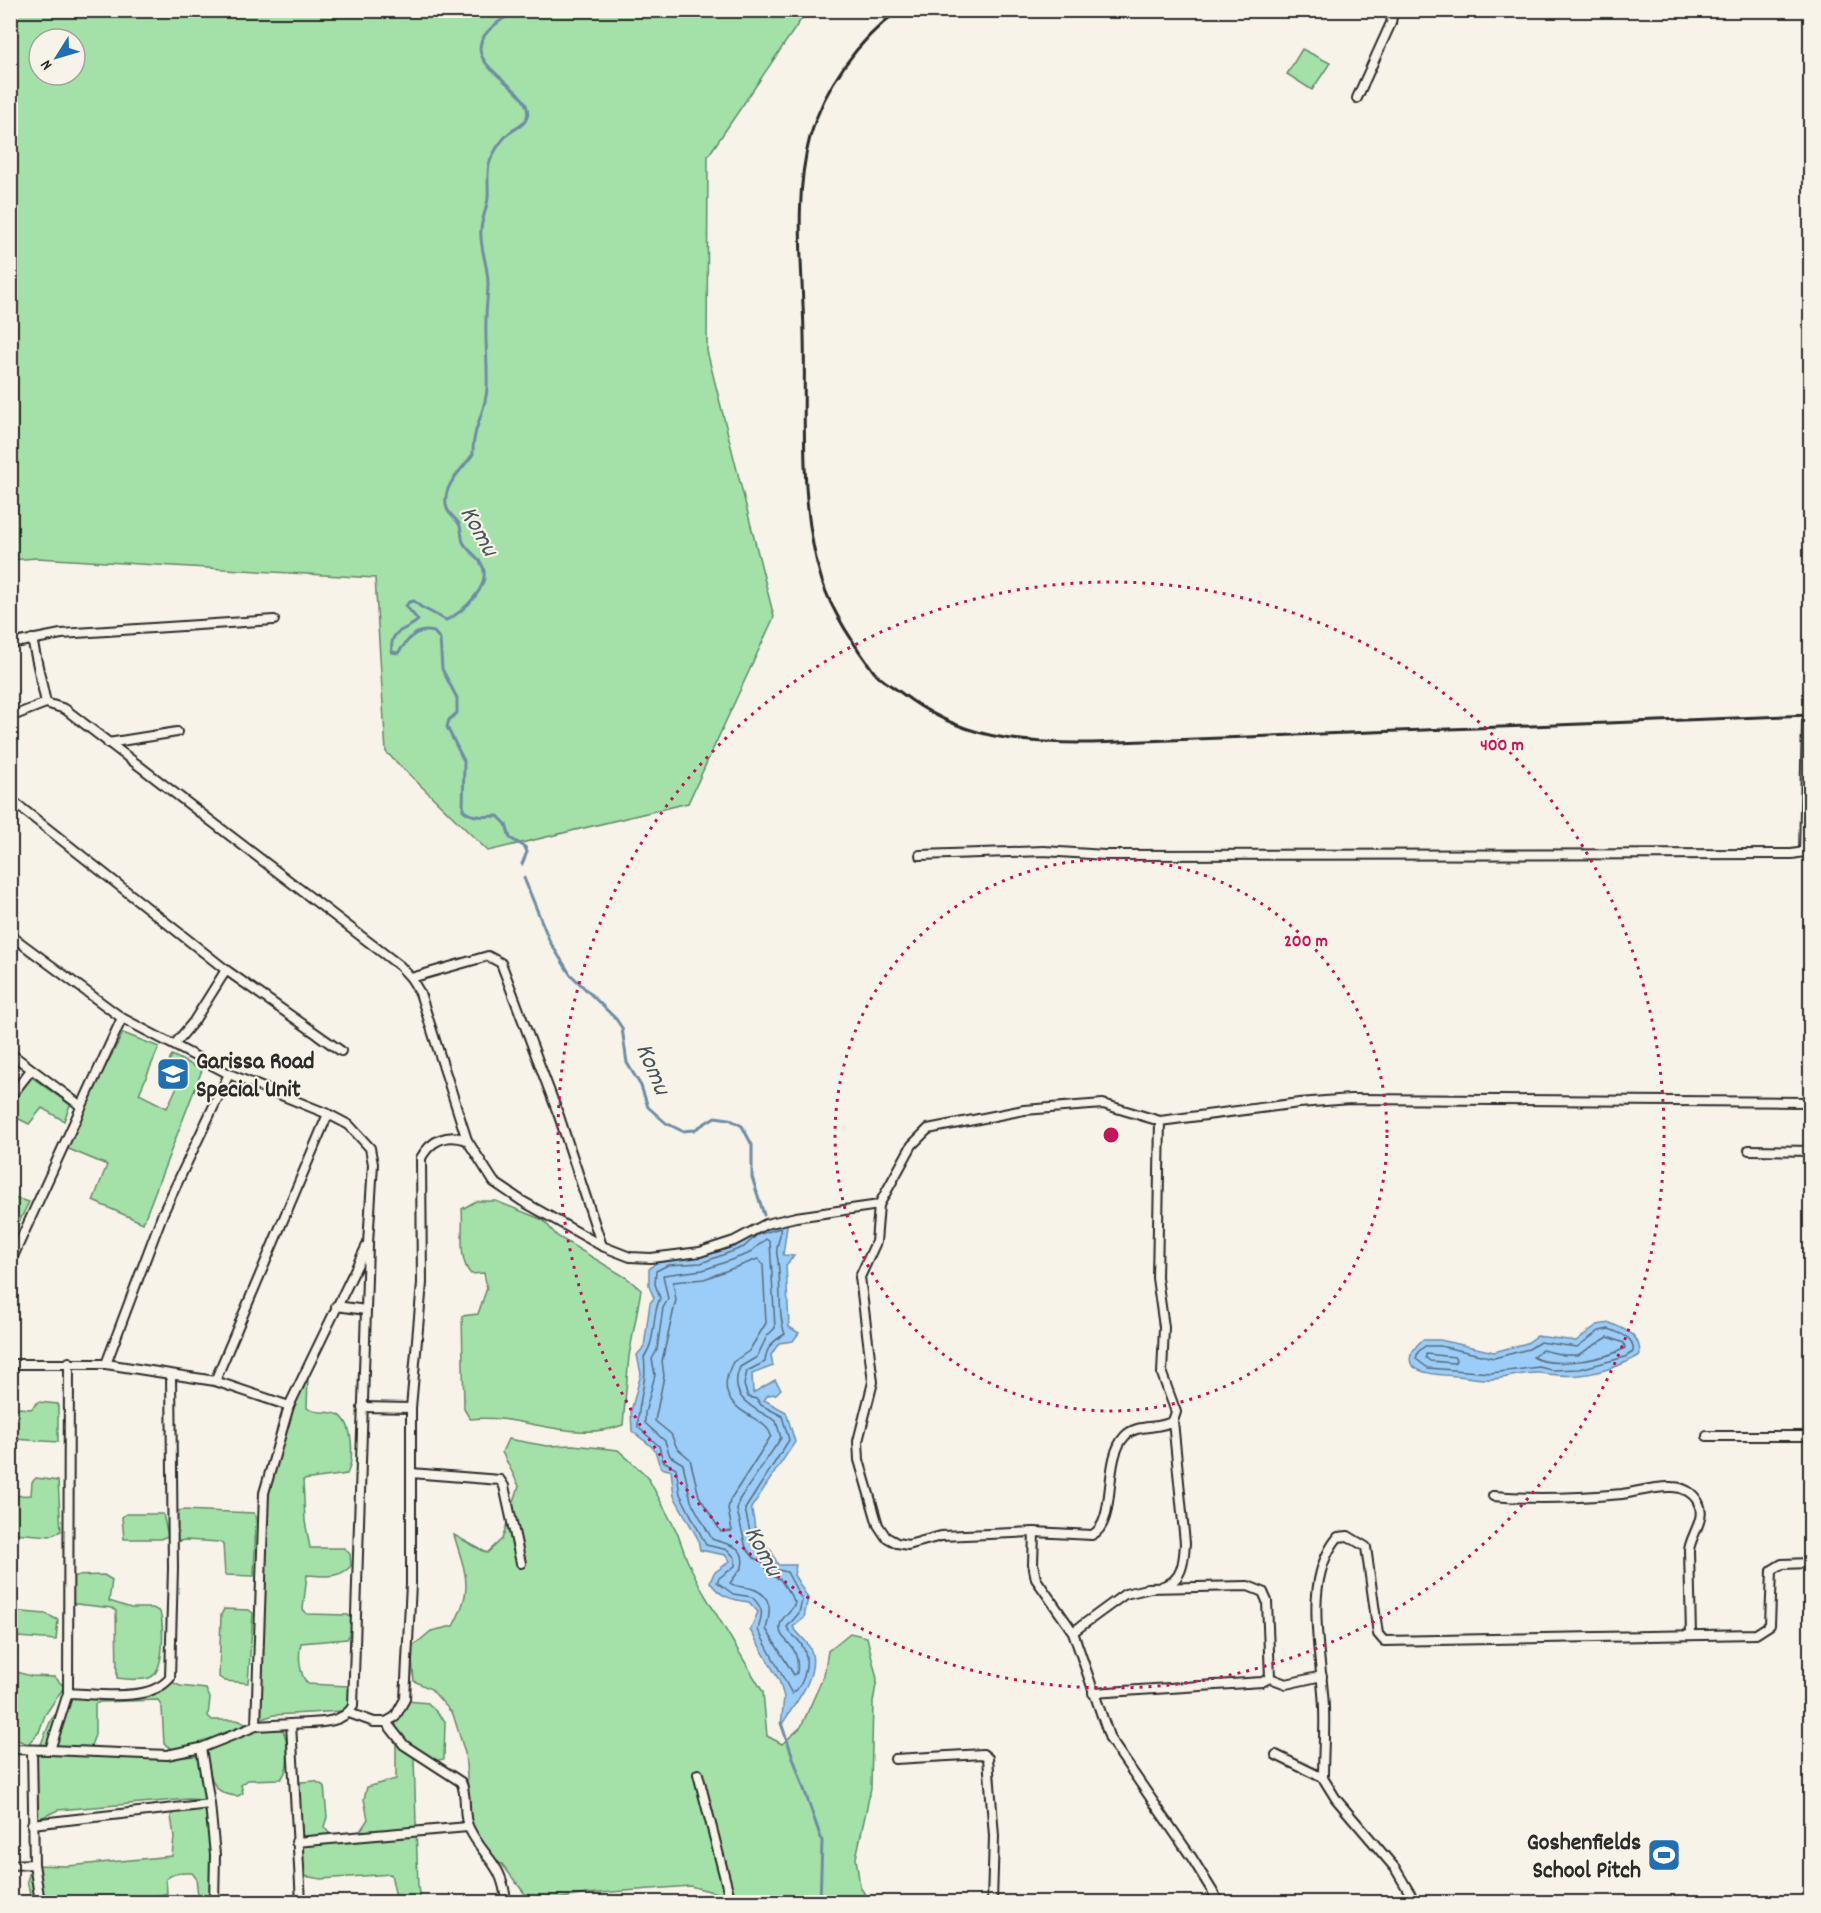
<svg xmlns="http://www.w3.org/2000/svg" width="1821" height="1913" font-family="Dekko,sans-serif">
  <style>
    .green { fill: #a3e1a8; stroke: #67866a; stroke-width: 1.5; fill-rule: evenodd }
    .water { fill: #9bcdf8; stroke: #6e8ca6; stroke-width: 1.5 }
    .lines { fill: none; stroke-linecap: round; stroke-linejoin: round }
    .shore { stroke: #586c7d; stroke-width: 1.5 }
    .stream { stroke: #6e8ca6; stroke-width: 3 }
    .minor-casing { stroke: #2b2b2b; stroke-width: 12 }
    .minor { stroke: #f7f3e8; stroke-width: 8 }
    .rail { stroke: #2b2b2b; stroke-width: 3 }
    .ring { fill: none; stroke: #c2185b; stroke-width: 3; stroke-dasharray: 3 6 }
    .labels { text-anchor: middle; stroke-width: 4.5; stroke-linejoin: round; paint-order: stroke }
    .poi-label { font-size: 24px; font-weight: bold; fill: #2b2b2b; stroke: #f7f3e8; text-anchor: start }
    .water-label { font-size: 26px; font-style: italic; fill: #47545e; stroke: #f7f3e8 }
    .centre { fill: #c2185b; stroke: #f7f3e8; stroke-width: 3 }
    .ring-label { font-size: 18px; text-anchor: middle; font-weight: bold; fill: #c2185b; stroke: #f7f3e8; stroke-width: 4.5; stroke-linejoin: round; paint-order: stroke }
  </style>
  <rect width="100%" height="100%" fill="#f7f3e8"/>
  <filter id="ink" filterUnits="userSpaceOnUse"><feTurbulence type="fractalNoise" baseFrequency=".0167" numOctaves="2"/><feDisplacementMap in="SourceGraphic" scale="12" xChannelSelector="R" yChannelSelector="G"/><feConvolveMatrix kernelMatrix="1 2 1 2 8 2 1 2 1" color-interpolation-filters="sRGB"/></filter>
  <g filter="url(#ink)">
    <g class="green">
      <path d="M11 10 812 11 800 21 708 156 707 351 774 617 688 803 488 851 386 752 375 578 37 558 11 560ZM39 39H75V75H39Z"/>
      <path d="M1302 49 1330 63 1312 90 1287 74Z"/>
      <path d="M123 1033 159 1047 139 1094 167 1108 182 1076 168 1064 172 1055 202 1070 143 1223 93 1201 107 1165 64 1147Z"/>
      <path d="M26 1073 70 1105 64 1121 42 1108 29 1124 11 1115V1095Z"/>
      <path d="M11 1197 29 1202 11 1238 10 1197Z"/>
      <path d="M476 1201H496L543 1220 557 1236 627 1278 641 1290 629 1356 623 1425C571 1444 521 1413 470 1419L464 1409 462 1316 478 1314 487 1288 484 1273 471 1274C457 1260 464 1227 462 1209Z"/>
      <path d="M304 1376 308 1377 307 1408C317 1415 329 1410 339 1415 354 1424 354 1460 347 1474L303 1480 305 1521 310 1548H344L350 1554 351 1566C339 1579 322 1576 307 1575L303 1609 307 1614 348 1615 351 1619V1632L347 1639 301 1643C298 1655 299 1675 308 1684L348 1686C353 1697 351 1703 343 1711L274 1715 255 1721 265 1481Z"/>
      <path d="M38 1402 58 1404V1442L14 1439 15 1412 19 1408 31 1409Z"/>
      <path d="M508 1439 547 1446 573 1445 618 1450 647 1476 677 1532 687 1560 703 1592 763 1692 767 1736 782 1744 801 1727 824 1675 828 1651 850 1633 867 1637 877 1679 873 1702 871 1788 856 1858 860 1887 870 1902H736L732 1897 690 1886 586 1894 546 1901 525 1894 502 1864 485 1861 473 1846 465 1753 453 1714 431 1689 414 1681 411 1648 431 1631 453 1626C474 1588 466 1575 454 1535L487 1553 502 1539 519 1486 502 1452Z"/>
      <path d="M36 1478 58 1481 61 1531 50 1536 13 1533 11 1536 13 1496 31 1495 32 1482Z"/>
      <path d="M182 1510 254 1513 256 1517 254 1576 225 1575 223 1544 220 1542 185 1540 172 1542 173 1513Z"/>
      <path d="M126 1514H163L168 1536 160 1539H124L122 1517Z"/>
      <path d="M104 1575 112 1580 109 1601 131 1608H153L160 1612C164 1626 165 1673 149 1678 139 1681 127 1679 117 1678L116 1611 112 1608 68 1603V1579L72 1576Z"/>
      <path d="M224 1609 249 1610 253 1613 248 1683 225 1681 219 1677 221 1615Z"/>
      <path d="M11 1611 46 1614 58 1620 56 1640 18 1637 16 1672 31 1676 55 1677 64 1687 45 1715 39 1732 28 1744 12 1738Z"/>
      <path d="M168 1680 180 1686 206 1689 210 1698 208 1716 212 1720H237L247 1724 190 1747 174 1750 164 1744 162 1708 158 1700 100 1702 95 1704V1735L90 1748 48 1747 41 1744 51 1720 71 1695 159 1686Z"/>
      <path d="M407 1701 428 1703 445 1721 444 1759 429 1762 414 1758 418 1888 421 1902H397L391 1874 321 1879 299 1875 297 1793 301 1782 315 1781 324 1786 327 1817 324 1827 332 1836 355 1839 368 1819 364 1799 367 1787 396 1779V1706Z"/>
      <path d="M276 1726 283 1730C288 1743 291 1768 281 1779L248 1780 241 1785 243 1793 238 1796C210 1795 210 1774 206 1751 224 1735 254 1730 276 1726Z"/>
      <path d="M72 1752 157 1759 198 1756 204 1800 188 1799 58 1810 30 1823 28 1774 38 1755Z"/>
      <path d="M201 1809 207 1813 212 1861 209 1899 198 1896 196 1878 192 1873C182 1873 174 1872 166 1879L167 1893 161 1895 86 1902H32L27 1881 32 1865 68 1866 172 1856 174 1837 171 1816 175 1811Z"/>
    </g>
    <g class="water">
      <path d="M788 1219 783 1255 794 1256 786 1265 789 1327 799 1333 793 1341 779 1343 771 1355 773 1366 752 1374 753 1393 775 1380 781 1389 776 1394 768 1395 764 1400 786 1412 795 1442 751 1508C757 1524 751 1544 771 1550L778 1565H796L794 1575 808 1598 804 1618 793 1627C799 1636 809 1641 812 1654 817 1680 793 1705 781 1726L784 1697 779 1680 750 1630 758 1612 749 1602C732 1600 720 1597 710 1582L714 1573 730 1561 725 1555 700 1550 698 1539 674 1496 671 1470C656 1469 660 1462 655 1451 651 1443 638 1437 632 1431L631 1411 641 1374 637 1355 644 1347 650 1303 654 1298 649 1286V1269L658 1261 699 1257 742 1242 753 1230Z"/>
      <path d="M1610 1323C1628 1331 1640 1334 1640 1355 1623 1365 1600 1373 1580 1375 1565 1377 1552 1374 1539 1373 1524 1372 1508 1378 1493 1379 1482 1380 1469 1377 1457 1376 1433 1375 1389 1372 1422 1340H1440L1494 1352 1527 1343 1537 1336 1576 1341 1597 1325Z"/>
    </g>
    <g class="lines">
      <g class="shore">
        <path d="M780 1228C782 1237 775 1245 777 1255 782 1278 777 1313 785 1334 773 1341 766 1347 765 1362L747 1371 744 1385 748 1397 757 1399 761 1405 782 1416 789 1440 745 1509 753 1546 768 1556 774 1569 787 1572 802 1600 799 1613 787 1627C790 1635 794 1635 799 1641 812 1656 806 1684 792 1694L758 1630C762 1614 765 1610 752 1597L733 1594 717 1582 719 1578 735 1566V1558L728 1550 706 1545 680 1494 676 1468 663 1461 659 1446 638 1427C637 1400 648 1385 644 1357 657 1339 651 1317 660 1298L655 1284 656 1271 668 1265 701 1263 744 1247 757 1235Z"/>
        <path d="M766 1239 770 1242 775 1328 767 1336 757 1357 740 1367C727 1399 754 1408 776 1421L781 1438 739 1500 737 1510 746 1548 754 1558 763 1562 769 1575 780 1579 795 1602C793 1612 781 1615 780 1626 778 1643 801 1641 797 1673L794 1675 766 1629C770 1614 774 1596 753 1589 745 1586 737 1588 730 1583L742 1567C747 1544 726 1545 712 1539L691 1501 683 1464 670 1456 665 1441 645 1423V1413L655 1375 652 1359 657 1350 663 1308 668 1299 663 1275 703 1270 748 1254Z"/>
        <path d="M758 1259 763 1265 766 1323 749 1351 733 1362C706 1413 767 1413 771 1436L730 1500 728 1509 732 1531 721 1532 699 1496 690 1459 677 1448 671 1434 655 1421 664 1376 662 1361 676 1300 673 1282 704 1279Z"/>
        <path d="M1609 1329C1621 1334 1635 1337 1633 1352L1625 1357 1580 1369 1551 1370 1539 1367 1491 1373 1428 1368 1416 1359 1418 1352 1425 1346H1440L1494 1358 1529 1349 1540 1342 1577 1347 1599 1331Z"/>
        <path d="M1608 1337 1624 1343 1625 1348C1606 1359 1552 1369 1533 1357L1542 1350 1564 1355H1578Z"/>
        <path d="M1426 1354 1455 1357 1456 1360 1454 1363 1430 1361 1426 1358Z"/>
      </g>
      <g class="stream">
        <path d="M511 10V14C429 61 537 82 527 117 524 127 514 128 507 135 500 142 494 152 490 161 486 172 489 186 488 198 487 208 482 218 481 229 479 246 488 265 488 283 488 295 486 307 486 319 485 342 488 365 487 388 486 412 472 428 473 454 463 469 443 484 446 505 447 514 455 517 459 524 462 529 461 536 463 542 467 550 476 555 481 563 494 584 463 613 446 620L421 607 414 601 409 602 406 606 418 620C407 632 389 627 392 652L398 653C409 639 415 627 434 632L440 639 442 669 457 698V713L449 720 447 727 464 761 463 810C473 819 485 816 498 816L506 824 510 838 525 847 527 852 522 864"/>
        <path d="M524 878 550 942 570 974 616 1019 622 1028 627 1063 641 1086 648 1107 666 1123 682 1131 694 1130 715 1117 729 1119 742 1126 752 1145V1177L764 1215"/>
        <path d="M781 1723 822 1841 820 1902"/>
      </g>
      <g class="minor-casing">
        <g id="minor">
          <path d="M1357 98 1391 23 1393 10"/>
          <path d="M32 639 46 703"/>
          <path d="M10 644 61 634 274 620"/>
          <path d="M10 717 46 703 65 709 400 966 411 978 420 993 467 1140"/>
          <path d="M108 743 177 732"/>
          <path d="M10 799 226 970 194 1021 175 1044"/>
          <path d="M1804 852 1807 721"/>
          <path d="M920 855 1044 851 1105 855 1792 854 1810 851"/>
          <path d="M10 935 122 1018 229 1074 328 1114 349 1125 370 1148 373 1164 368 1243 289 1406 264 1493 256 1726"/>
          <path d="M226 970 341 1051"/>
          <path d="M411 978 488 956 501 963 559 1116 602 1246"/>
          <path d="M10 1053 81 1106"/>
          <path d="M10 1097 31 1070"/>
          <path d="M1160 1121 1157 1278 1164 1327 1162 1374 1176 1412 1173 1421C1159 1430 1137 1423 1125 1436 1102 1460 1118 1522 1092 1535L1034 1532 941 1536 908 1545 897 1543 886 1537 878 1525 859 1460 858 1441 873 1382 860 1277 876 1242 879 1205 912 1145 928 1129 1024 1110 1103 1104 1160 1121 1299 1103 1351 1099 1810 1102"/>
          <path d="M1749 1150 1810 1151"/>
          <path d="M10 1263 122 1018"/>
          <path d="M366 1310 368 1245"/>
          <path d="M10 1364H106L215 1381 289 1406"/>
          <path d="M106 1364 163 1213 229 1074"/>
          <path d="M215 1381 328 1114"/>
          <path d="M362 1407 411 1408 422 1283 421 1158C431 1140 447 1133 467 1140L494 1182 522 1201 602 1246 630 1257 651 1258 700 1252 734 1241 766 1224 796 1217 879 1205"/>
          <path d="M1707 1436H1810"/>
          <path d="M411 1473 500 1480 504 1486 521 1563"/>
          <path d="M1493 1496C1536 1500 1578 1498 1622 1494 1638 1492 1655 1486 1672 1487 1682 1487 1693 1492 1698 1502 1707 1518 1691 1534 1689 1550L1691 1635"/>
          <path d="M1034 1532 1033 1564 1036 1579 1073 1632 1110 1739 1192 1858 1219 1902"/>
          <path d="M1163 1586C1183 1581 1184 1560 1185 1543L1173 1421"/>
          <path d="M1073 1632 1125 1594 1151 1588"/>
          <path d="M1270 1678 1286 1684 1322 1676"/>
          <path d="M68 1693 69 1362"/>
          <path d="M1093 1693 1262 1682 1270 1678 1267 1601 1263 1592 1248 1586 1147 1588"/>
          <path d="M349 1713 374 1722H386L395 1717 405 1699 411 1584V1408"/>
          <path d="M386 1722 404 1745 461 1782C468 1796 462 1815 469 1828 484 1859 503 1863 506 1902"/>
          <path d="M291 1724C311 1722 342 1726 353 1706L366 1310 336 1306"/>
          <path d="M201 1748 210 1804"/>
          <path d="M10 1749 50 1750 68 1693C98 1694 149 1703 170 1678L173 1568 171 1375"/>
          <path d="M50 1750 167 1755 201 1748 256 1726 291 1724 301 1902"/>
          <path d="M1276 1755 1323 1778 1336 1799 1395 1868 1415 1902"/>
          <path d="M895 1759 983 1754 988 1758 994 1836 992 1902"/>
          <path d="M698 1774 731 1902"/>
          <path d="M1323 1778C1323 1755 1325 1731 1324 1708 1322 1654 1301 1582 1338 1537L1348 1536 1366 1547 1378 1634 1384 1641 1756 1634 1770 1625 1772 1570 1782 1564 1810 1563"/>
          <path d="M32 1824 210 1804 215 1855 214 1902"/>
          <path d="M296 1842 468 1827"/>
          <path d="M34 1864 40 1902"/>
          <path d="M10 1865 34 1864 32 1750"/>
          <path d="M702 1902H731"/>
        </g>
      </g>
      <use href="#minor" class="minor"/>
      <path class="rail" d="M899 10C858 40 824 87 810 137 793 200 803 271 804 335 806 414 798 505 822 581 831 610 856 648 874 672 881 680 892 686 900 692 962 740 1018 743 1093 743L1810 715"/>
    </g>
  </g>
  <g class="ring">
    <circle cx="1111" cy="1135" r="276"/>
    <circle cx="1111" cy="1135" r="553"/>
  </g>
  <defs>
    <g id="school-square" transform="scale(1.725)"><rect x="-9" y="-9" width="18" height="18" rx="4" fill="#1f6fb2" stroke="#f7f3e8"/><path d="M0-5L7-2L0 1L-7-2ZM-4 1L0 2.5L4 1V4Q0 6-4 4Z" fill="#fff"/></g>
    <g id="stadium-square" transform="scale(1.725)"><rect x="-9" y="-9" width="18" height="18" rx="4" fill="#1f6fb2" stroke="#f7f3e8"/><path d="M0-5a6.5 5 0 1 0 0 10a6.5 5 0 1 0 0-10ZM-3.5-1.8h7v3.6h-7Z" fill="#fff"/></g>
  </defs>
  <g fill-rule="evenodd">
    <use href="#school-square" x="173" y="1074"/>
    <use href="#stadium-square" x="1664" y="1855"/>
  </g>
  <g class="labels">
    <g class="poi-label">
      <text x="196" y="1068">Garissa Road<tspan x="196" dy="28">Special Unit</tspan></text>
      <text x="1641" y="1849" text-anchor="end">Goshenfields<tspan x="1641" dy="28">School Pitch</tspan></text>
    </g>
    <g class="water-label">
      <text transform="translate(481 530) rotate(61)" y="9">Komu</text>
      <text transform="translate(655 1068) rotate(67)" y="9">Komu</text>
      <text transform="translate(765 1550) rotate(62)" y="9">Komu</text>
    </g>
  </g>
  <circle cx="1111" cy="1135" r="9" class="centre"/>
  <g class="ring-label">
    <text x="1502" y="750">400 m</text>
    <text x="1306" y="946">200 m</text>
  </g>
  <rect width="1821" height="1913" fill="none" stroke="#f7f3e8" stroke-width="36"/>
  <rect x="18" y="18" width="1785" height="1877" fill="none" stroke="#2b2b2b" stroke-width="2" filter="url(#ink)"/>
  <g transform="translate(57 57) rotate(233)"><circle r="28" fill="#f7f3e8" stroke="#a5a39c" stroke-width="1.5"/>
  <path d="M0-4.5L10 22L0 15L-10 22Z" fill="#1f6fb2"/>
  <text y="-9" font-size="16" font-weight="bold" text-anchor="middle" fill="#2b2b2b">N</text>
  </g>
</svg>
